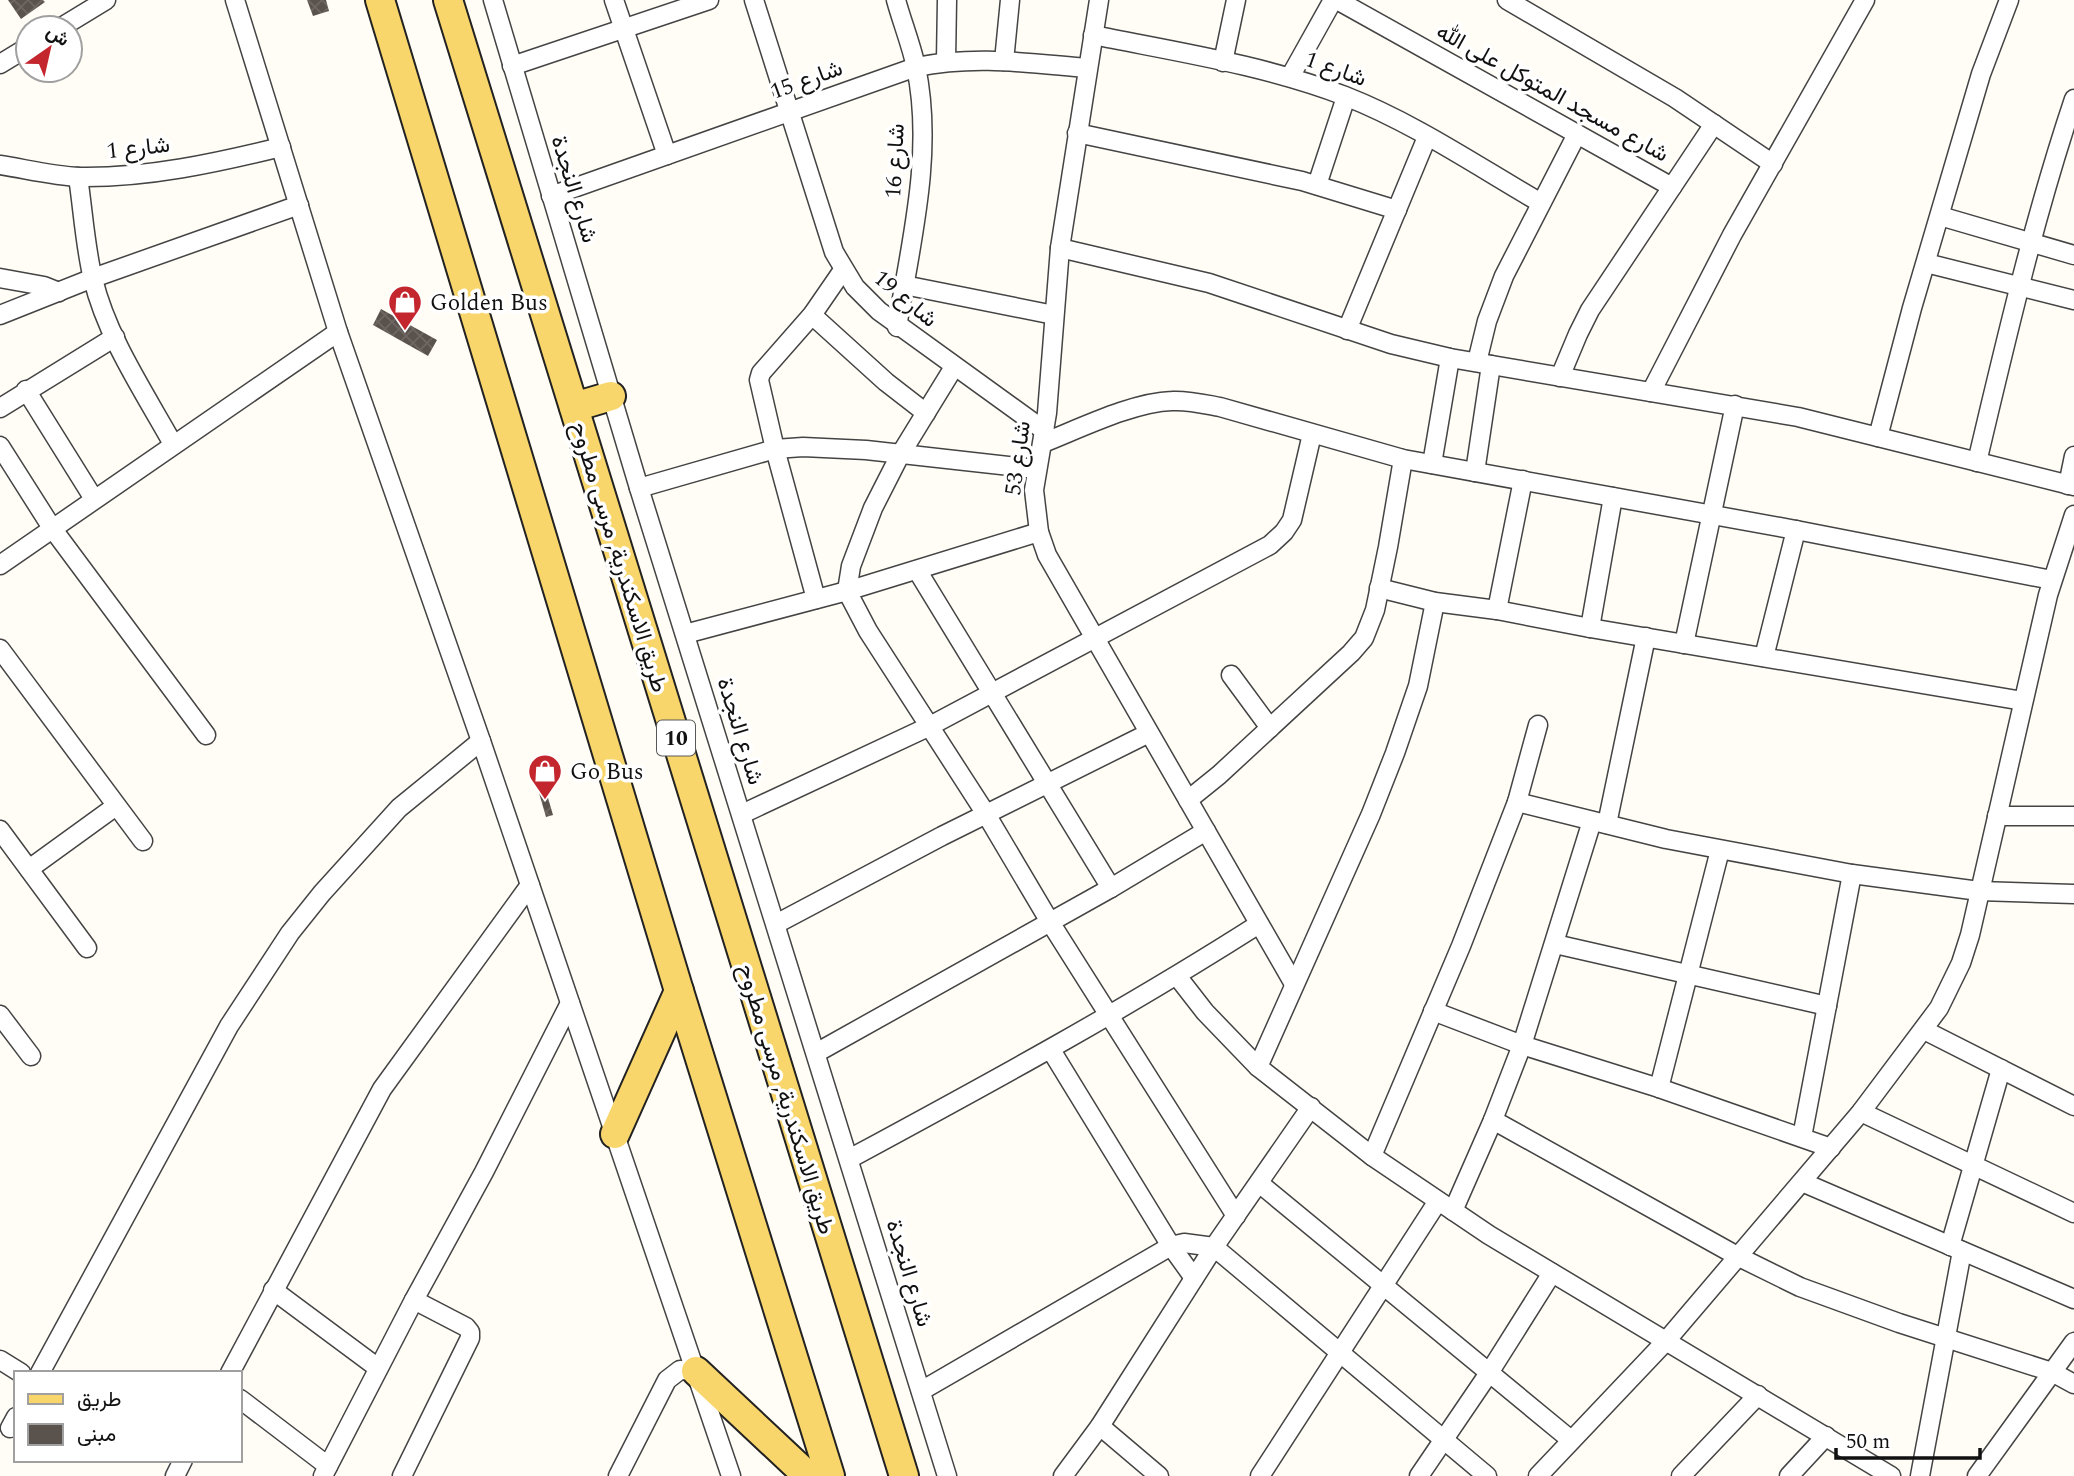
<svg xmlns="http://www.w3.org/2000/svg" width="2074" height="1476" font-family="Spectral,Vazirmatn,serif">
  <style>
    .building { fill: url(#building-cross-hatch) }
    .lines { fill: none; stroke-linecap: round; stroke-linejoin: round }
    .street-casing { stroke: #444; stroke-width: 21 }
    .primary-casing { stroke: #222; stroke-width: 32 }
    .street { stroke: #fff; stroke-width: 18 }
    .primary { stroke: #f9d66b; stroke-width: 28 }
    .labels { text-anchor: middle; stroke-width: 7; stroke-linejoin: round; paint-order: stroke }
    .shield { fill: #fff; stroke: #585858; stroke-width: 2 }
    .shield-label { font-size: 21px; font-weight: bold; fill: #111 }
    .street-label { font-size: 23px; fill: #111; stroke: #fff }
    .poi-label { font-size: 23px; fill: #111; stroke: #fff; text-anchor: start }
  </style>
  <defs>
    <pattern id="building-cross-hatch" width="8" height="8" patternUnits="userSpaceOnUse" patternTransform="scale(1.75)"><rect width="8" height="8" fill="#5a524d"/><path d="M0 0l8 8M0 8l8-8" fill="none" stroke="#6d6662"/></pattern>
  </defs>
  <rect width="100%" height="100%" fill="#fffdf5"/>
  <g class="building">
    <path d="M8 0H43L45 2 21 19Z"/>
    <path d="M307 0H326L329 11 313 16Z"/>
    <path d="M381 309 437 340 428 356 373 325Z"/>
    <path d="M544 784 553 815 546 817 537 786Z"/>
  </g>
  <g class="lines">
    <g class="street-casing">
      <g id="street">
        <path d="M235 0 338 332 481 741 731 1476"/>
        <path d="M493 0 639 488 947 1476"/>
        <path d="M614 0 667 155"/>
        <path d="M754 0 834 252 855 287 879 311 1045 431"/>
        <path d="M896 0C902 22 911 44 916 67 934 152 911 242 897 327"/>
        <path d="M1099 0 1060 248 1047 413 1034 490 1039 532 1047 555 1294 984"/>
        <path d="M1337 0 1672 187"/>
        <path d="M1507 0 1675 98 1773 164"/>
        <path d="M2009 0 1981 74 1912 308 1878 437 2074 486"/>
        <path d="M60 28 106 0"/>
        <path d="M1093 35C1177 52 1264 65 1345 96 1414 123 1477 166 1541 203"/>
        <path d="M946 61 947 0"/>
        <path d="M1004 61 1010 0"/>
        <path d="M1223 62 1236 0"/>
        <path d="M0 64 28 47"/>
        <path d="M512 66 709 0"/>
        <path d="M1290 77 1333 0"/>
        <path d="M1077 133 1302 181 1397 210"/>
        <path d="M0 165C26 169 53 176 80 177 147 178 216 163 281 147"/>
        <path d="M78 177C83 210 85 246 93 279 107 337 144 392 173 444"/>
        <path d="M1317 185 1346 97"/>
        <path d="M551 196 916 67C976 55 1027 63 1087 68"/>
        <path d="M1940 216 2074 255"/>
        <path d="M1060 248 1209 283 1391 344 1450 358 1798 417 1878 437"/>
        <path d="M1926 263 2074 300"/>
        <path d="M0 278 44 286 59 292"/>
        <path d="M904 285 1054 315"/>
        <path d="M0 315 93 278 299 205"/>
        <path d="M812 315 886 382 926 413"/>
        <path d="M1347 330 1427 137"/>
        <path d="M1477 362 1487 321 1504 276 1577 134"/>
        <path d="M954 367 900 455 873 508 851 566 847 591 868 631 986 814 1050 922 1236 1216"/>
        <path d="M1560 377 1578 334 1590 310 1714 124"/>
        <path d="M26 390 94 499"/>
        <path d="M1651 392 1732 235 1865 0"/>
        <path d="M0 408 115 337"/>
        <path d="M1043 443C1079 429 1133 402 1172 401 1188 400 1204 404 1220 407L1403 459 1796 530 2052 580"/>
        <path d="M0 446 52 528 206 735"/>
        <path d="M1977 462C2006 340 2034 218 2074 99"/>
        <path d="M1432 464 1450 358"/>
        <path d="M1475 472 1491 365"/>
        <path d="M2068 485 2074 456"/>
        <path d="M639 488 775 449 803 447 866 450 1036 469"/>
        <path d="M0 565 338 332"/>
        <path d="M917 570 1111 888"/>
        <path d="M1379 588 1435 602 1497 610 1590 628 2023 701"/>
        <path d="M816 599 775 449 759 380 761 373 812 315 843 270"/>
        <path d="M1497 610 1523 480"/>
        <path d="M1590 628 1613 497"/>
        <path d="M685 634 847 591 1039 532"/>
        <path d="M1684 644 1735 405"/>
        <path d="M0 649 143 841"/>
        <path d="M1764 657 1796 530"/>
        <path d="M1231 675 1270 728"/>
        <path d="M1188 800 1219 775 1351 653 1364 638 1375 610 1388 547 1403 459"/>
        <path d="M1517 802 1666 839 1852 874 1979 891 2074 894"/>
        <path d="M742 814 928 727 1270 545 1284 532 1292 520 1312 434"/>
        <path d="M1997 816H2074"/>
        <path d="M1607 824 1646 637"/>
        <path d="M0 830 87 948"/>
        <path d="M29 869 116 806"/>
        <path d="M776 924 942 836 1149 733"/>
        <path d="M1555 944 1827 1006"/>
        <path d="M1177 976 1205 1012 1258 1067 1372 1156 1489 1235 1891 1476"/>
        <path d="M1433 1011 1522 1045 1659 1088 1831 1148"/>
        <path d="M0 1015 31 1056"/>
        <path d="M1924 1030 2074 1106"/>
        <path d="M1051 1050 1171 1246 1194 1278"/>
        <path d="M816 1053 1111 888 1206 831"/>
        <path d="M1258 1067 1371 814 1395 753 1418 686 1435 602"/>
        <path d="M1659 1088 1720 850"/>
        <path d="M1861 1112 2074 1213"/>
        <path d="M1493 1120 1739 1257 1800 1287 1899 1323 2052 1372 2074 1384"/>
        <path d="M1802 1137 1852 874"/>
        <path d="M1372 1156 1461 946 1517 802 1538 725"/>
        <path d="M849 1159C988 1084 1126 1009 1259 924"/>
        <path d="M1802 1182 2074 1299"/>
        <path d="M1259 1183 1571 1440"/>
        <path d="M1453 1211 1493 1120 1522 1045 1592 821"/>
        <path d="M1950 1246 2001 1069"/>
        <path d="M273 1290 378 1368"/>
        <path d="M0 1360 21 1373"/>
        <path d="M40 1373 229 1026 290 933 322 893 399 808 481 741"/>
        <path d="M230 1373 382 1089 530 885"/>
        <path d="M921 1391 1171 1246 1184 1243 1214 1247 1487 1476"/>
        <path d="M240 1399 328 1466"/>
        <path d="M1100 1426 1159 1476"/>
        <path d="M10 1428 16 1417"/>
        <path d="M175 1476 183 1460"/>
        <path d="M323 1476 414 1300 484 1172 570 1003"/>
        <path d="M402 1476 470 1338V1332L466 1327 414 1300"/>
        <path d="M618 1476 667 1380 680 1370 696 1371"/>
        <path d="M1063 1476 1100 1426 1214 1247 1311 1107"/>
        <path d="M1260 1476 1438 1201"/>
        <path d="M1419 1476 1489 1373 1552 1273"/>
        <path d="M1538 1476 1666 1341 1861 1112 1939 1008 1961 963 1970 935 2048 595 2074 515"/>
        <path d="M1681 1476 1758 1395"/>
        <path d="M1789 1476 1826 1436"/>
        <path d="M1920 1476 1962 1251"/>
        <path d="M1977 1476 2074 1342"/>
      </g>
    </g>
    <g class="primary-casing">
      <g id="primary">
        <path d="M380 0 679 991 830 1476"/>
        <path d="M448 0 904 1476"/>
        <path d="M574 407 611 396"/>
        <path d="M615 1134 679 991"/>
        <path d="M696 1371 808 1476"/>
      </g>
    </g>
    <use href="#street" class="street"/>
    <use href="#primary" class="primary"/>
  </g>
  <defs>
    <g id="shop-pin" transform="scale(1.75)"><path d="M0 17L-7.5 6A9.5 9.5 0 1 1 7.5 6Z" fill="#c4262e" stroke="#fff"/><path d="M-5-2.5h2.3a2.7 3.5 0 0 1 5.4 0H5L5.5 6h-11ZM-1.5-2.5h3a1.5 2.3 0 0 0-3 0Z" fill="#fff"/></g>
  </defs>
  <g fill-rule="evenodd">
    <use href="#shop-pin" x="405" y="302"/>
    <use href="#shop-pin" x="545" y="771"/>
  </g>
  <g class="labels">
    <rect class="shield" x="657" y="720.5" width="38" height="35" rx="5"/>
    <g class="shield-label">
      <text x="676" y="745">10</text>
    </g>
    <g class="street-label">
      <text transform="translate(1336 68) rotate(20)" y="8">شارع 1</text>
      <text transform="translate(806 79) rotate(-20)" y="8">شارع 15</text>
      <text transform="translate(1553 92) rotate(29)" y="8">شارع مسجد المتوكل على الله</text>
      <text transform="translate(138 147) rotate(-6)" y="8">شارع 1</text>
      <text transform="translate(894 161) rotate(-87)" y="8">شارع 16</text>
      <text transform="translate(575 189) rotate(73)" y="8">شارع النجدة</text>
      <text transform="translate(906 298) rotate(40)" y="8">شارع 19</text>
      <text transform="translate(1017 458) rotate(-82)" y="8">شارع 53</text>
      <text transform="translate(620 557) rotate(73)" y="8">طريق الاسكندرية, مرسى مطروح</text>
      <text transform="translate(741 731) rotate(73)" y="8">شارع النجدة</text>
      <text transform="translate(787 1099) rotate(73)" y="8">طريق الاسكندرية, مرسى مطروح</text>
      <text transform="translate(910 1273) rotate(73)" y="8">شارع النجدة</text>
    </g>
    <g class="poi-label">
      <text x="430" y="310">Golden Bus</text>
      <text x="570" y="779">Go Bus</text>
    </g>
  </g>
  <rect x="14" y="1371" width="228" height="91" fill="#ffffff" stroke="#a0a0a0" stroke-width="2"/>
  <rect x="28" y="1394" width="35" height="10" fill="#f9d66b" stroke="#a0a0a0" stroke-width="2"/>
  <text x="77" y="1406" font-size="21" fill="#111111">طريق</text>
  <rect x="28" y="1424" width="35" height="21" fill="#5a524d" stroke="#a0a0a0" stroke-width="2"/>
  <text x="77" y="1441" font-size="21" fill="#111111">مبنى</text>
  <g transform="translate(49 49) rotate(34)"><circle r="33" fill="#ffffff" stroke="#a0a0a0" stroke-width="2"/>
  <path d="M0-5L12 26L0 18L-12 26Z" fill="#c4262e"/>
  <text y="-10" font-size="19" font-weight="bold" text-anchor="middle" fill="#111111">ش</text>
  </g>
  <path d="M1836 1448v10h144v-10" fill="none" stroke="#111111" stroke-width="3.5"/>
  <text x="1846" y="1448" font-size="21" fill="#111111" stroke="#ffffff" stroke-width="5" paint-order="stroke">50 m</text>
</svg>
